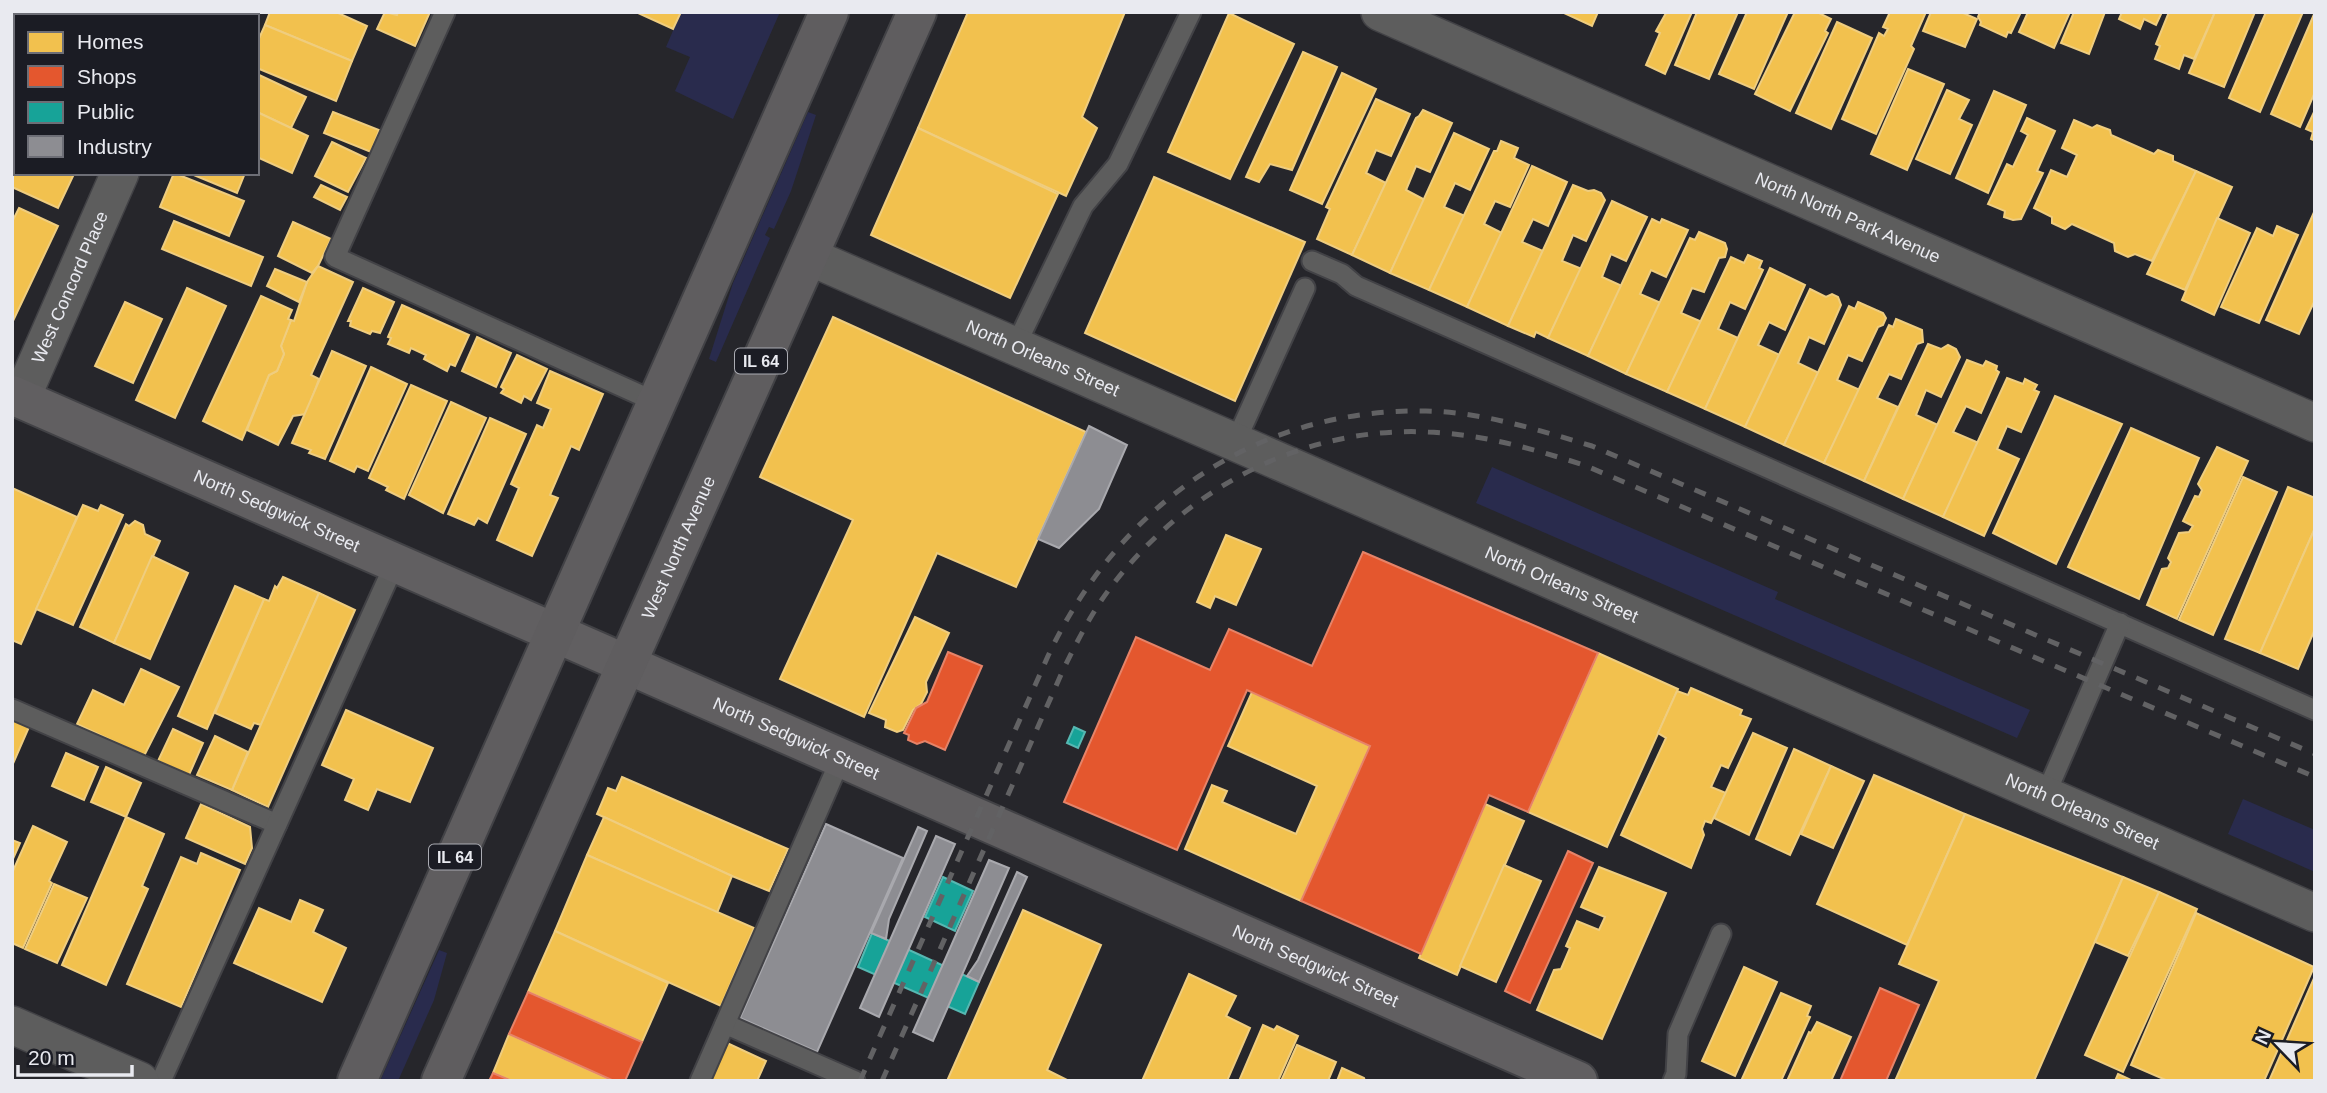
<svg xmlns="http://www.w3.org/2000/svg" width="2327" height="1093" font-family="Arial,sans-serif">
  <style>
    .green { fill: #292b4d }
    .homes { fill: #f2c14e; stroke: #efcd7f; stroke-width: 2 }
    .shops { fill: #e4572e; stroke: #e68368; stroke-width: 2 }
    .public { fill: #17a398; stroke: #56b8b2; stroke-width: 2 }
    .industry { fill: #8d8d92; stroke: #a9a9ae; stroke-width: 2 }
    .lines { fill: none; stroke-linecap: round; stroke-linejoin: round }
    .lane-casing { stroke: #424246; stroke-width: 23 }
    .street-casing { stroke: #424246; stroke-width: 40 }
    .secondary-casing { stroke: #424246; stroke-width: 42 }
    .primary-casing { stroke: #424246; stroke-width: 42 }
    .lane { stroke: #5d5d5d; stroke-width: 19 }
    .street { stroke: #5d5d5d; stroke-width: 37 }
    .secondary { stroke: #615f61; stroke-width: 38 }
    .primary { stroke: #5f5d5f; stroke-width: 38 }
    .rail { stroke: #626264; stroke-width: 5; stroke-dasharray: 12 12; stroke-linecap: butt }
    .labels { text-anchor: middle; stroke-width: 7; stroke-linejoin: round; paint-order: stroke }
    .shield { fill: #1b1c24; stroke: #abacb3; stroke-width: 2 }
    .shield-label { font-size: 16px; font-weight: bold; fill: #e9eaf0 }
    .street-label { font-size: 18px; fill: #e9eaf0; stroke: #1b1c24 }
  </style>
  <rect width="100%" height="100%" fill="#26262b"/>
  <g class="green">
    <path d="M681 12H780L733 119 675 91 690 57 666 47Z"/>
    <path d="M808 112 816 115 791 191 774 229 769 227 765 235 770 238 716 362 709 359 733 283Z"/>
    <path d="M1492 467 1778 592 1775 599 2030 710 2017 738 1476 503Z"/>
    <path d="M2243 799 2315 830V872L2228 834Z"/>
    <path d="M439 950 447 953 434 1000 398 1081H380Z"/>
  </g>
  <g class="homes">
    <path d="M12 12H20L16 16 13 29Z"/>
    <path d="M28 12H114L122 16H35Z"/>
    <path d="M270 12H336L367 26 352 61 265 25Z"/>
    <path d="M385 12 397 15 398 12H430L415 46 377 29Z"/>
    <path d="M636 12H681L673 29Z"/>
    <path d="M968 12H1125L1082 117 1097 128 1066 196 918 128Z"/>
    <path d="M1562 12H1598L1592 26Z"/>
    <path d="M1663 12H1692L1665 74 1646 65 1660 33 1656 31 1666 13Z"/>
    <path d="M1697 12H1738L1709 79 1675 65Z"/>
    <path d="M1747 12H1788L1754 89 1719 74Z"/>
    <path d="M1795 12H1817L1831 19 1825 31 1828 33 1790 111 1755 94Z"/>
    <path d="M1890 12H1926L1911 46 1914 49 1876 134 1842 119 1879 33 1884 36 1888 29 1883 27Z"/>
    <path d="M1931 12H1961L1977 19 1965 47 1923 31Z"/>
    <path d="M1980 12H2021L2011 33 2008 32 2006 37 1980 25 1981 22 1978 17Z"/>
    <path d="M2028 12H2070L2054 48 2019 32Z"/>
    <path d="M2074 12H2105L2089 54 2061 43Z"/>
    <path d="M2122 12H2162L2156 25 2144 19 2140 29 2119 19Z"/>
    <path d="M2169 12H2215L2194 59 2184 55 2179 69 2155 59 2160 46 2156 44Z"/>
    <path d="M2215 12H2255L2224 87 2189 73Z"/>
    <path d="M2266 12H2303L2260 112 2229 98Z"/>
    <path d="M2315 12V92L2300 127 2271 114Z"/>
    <path d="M1229 13 1294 44 1230 179 1168 152Z"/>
    <path d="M1837 22 1872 38 1831 129 1796 113Z"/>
    <path d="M265 25 352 61 336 101 257 68V43Z"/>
    <path d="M1303 52 1337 67 1292 170 1270 164 1259 182 1246 177Z"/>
    <path d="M14 69H16V101L12 99Z"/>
    <path d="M1908 69 1944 84 1907 170 1871 154Z"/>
    <path d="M1342 73 1376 89 1322 204 1290 190Z"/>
    <path d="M257 74 306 97 291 128 257 112Z"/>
    <path d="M1947 90 1969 100 1959 119 1972 125 1950 174 1916 159Z"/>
    <path d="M1994 91 2026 105 1988 193 1956 178Z"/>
    <path d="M12 99 16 101V142L12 141Z"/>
    <path d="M1376 99 1410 114 1391 156 1376 150 1366 173 1386 183 1352 255 1317 239 1330 209 1326 207Z"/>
    <path d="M1423 110 1452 123 1430 172 1416 166 1406 190 1425 200 1390 273 1352 255 1416 118 1419 116Z"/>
    <path d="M2315 110V141L2311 139 2313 132 2306 129Z"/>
    <path d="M257 112 308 136 292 173 257 157Z"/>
    <path d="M333 112 379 130 371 152 324 133Z"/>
    <path d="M2027 118 2055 131 2037 171 2043 173 2021 219 2013 220 2004 217 2005 211 1988 204 2007 164 2013 167 2028 135 2021 131Z"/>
    <path d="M2074 120 2092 128 2097 125 2110 130 2111 135 2154 154 2158 150 2173 156V161L2196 171 2152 261 2135 254 2128 257 2115 251 2114 243 2072 224 2065 229 2052 223V217L2034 208 2051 170 2067 177 2077 155 2062 148Z"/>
    <path d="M918 128 1058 194 1010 298 871 235Z"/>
    <path d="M1454 133 1489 149 1470 190 1455 183 1444 207 1465 216 1429 290 1390 273Z"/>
    <path d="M1501 141 1518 148 1514 158 1529 165 1510 207 1495 201 1484 224 1502 233 1467 307 1429 290 1494 151H1497Z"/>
    <path d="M332 142 366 158 348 192 315 176Z"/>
    <path d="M12 147 16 149V173L74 174 58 208 12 187Z"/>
    <path d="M1532 166 1567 182 1548 226 1533 219 1522 242 1543 251 1508 326 1467 307Z"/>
    <path d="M2196 171 2232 187 2185 290 2147 274Z"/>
    <path d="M174 173 244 201 229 236 160 207Z"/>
    <path d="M189 173H245L237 193Z"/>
    <path d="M1154 177 1305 242 1235 401 1085 333Z"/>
    <path d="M321 185 347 197 340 210 314 197Z"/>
    <path d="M1573 185 1588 191 1594 190 1601 193 1605 200 1586 241 1573 235 1562 261 1582 269 1548 338 1536 332 1534 337 1508 326Z"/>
    <path d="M1612 201 1647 217 1626 261 1611 254 1602 277 1622 286 1588 356 1548 338Z"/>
    <path d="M19 208 58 226 12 323V222Z"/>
    <path d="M2315 210V300L2299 334 2266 320Z"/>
    <path d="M2217 218 2250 233 2214 315 2182 300Z"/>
    <path d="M1652 219 1660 223 1662 219 1688 230 1666 277 1651 270 1640 294 1661 303 1626 374 1588 356Z"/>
    <path d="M174 221 263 257 251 286 162 249Z"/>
    <path d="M293 222 331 239 318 266 312 273 278 256Z"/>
    <path d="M2277 226 2298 235 2259 323 2221 307 2257 228 2273 236Z"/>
    <path d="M1699 232 1725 243 1727 249 1725 257 1719 258 1704 292 1692 288 1681 313 1702 322 1667 392 1626 374 1690 238 1695 240Z"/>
    <path d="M1748 255 1762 261 1759 268 1763 270 1745 309 1730 302 1718 329 1738 338 1705 409 1667 392 1731 257 1744 263Z"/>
    <path d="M318 266 353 282 311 375 319 379 306 414 293 416 278 445 247 430 269 375 277 371 284 354 281 346 291 320 294 321 307 282Z"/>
    <path d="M1770 268 1805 285 1785 330 1769 322 1758 345 1780 355 1745 427 1705 409Z"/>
    <path d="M275 269 307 282 299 302 267 286Z"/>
    <path d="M187 288 226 306 175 418 136 400Z"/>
    <path d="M363 288 394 302 380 333 372 331 370 334 350 326 351 321H348Z"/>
    <path d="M1810 289 1826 297 1832 294 1838 297 1841 305 1824 344 1809 337 1798 363 1819 373 1784 445 1745 427Z"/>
    <path d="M261 296 292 310 288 319 291 320 281 346 284 354 277 371 269 375 242 440 203 421Z"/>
    <path d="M125 302 162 319 133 383 95 366Z"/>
    <path d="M1858 302 1883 313 1886 318 1883 325 1878 327 1862 361 1848 355 1837 380 1860 390 1824 463 1784 445 1849 306 1855 309Z"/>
    <path d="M402 305 469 335 455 366 450 364 447 371 424 359 426 355 411 348 409 353 388 344 391 338 388 337Z"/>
    <path d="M833 317 1086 432 1016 587 937 553 864 717 780 679 853 520 760 477Z"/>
    <path d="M1896 319 1922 330 1923 342 1917 344 1901 379 1889 374 1877 398 1898 407 1864 481 1824 463 1889 325 1893 327Z"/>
    <path d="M477 337 511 353 496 387 462 371Z"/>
    <path d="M1928 344 1941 349 1948 345 1956 349 1960 357 1941 397 1926 390 1916 415 1938 425 1903 499 1864 481Z"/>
    <path d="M332 351 366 366 325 459 309 453 311 450 292 443Z"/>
    <path d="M517 355 547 369 531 400 524 396 521 403 501 393 504 389 501 387Z"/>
    <path d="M1967 360 1983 366 1986 361 1997 366 1996 370 1999 372 1981 413 1966 406 1953 432 1979 443 1943 517 1903 499Z"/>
    <path d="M371 367 407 384 368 471 357 466 354 472 330 461Z"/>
    <path d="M550 371 603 394 579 450 571 446 550 495 558 498 532 556 497 540 519 488 511 484 537 425 543 428 551 409 537 403Z"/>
    <path d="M2007 378 2023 384 2025 379 2037 385 2034 390 2039 392 2021 432 2007 426 1997 449 2019 459 1984 536 1943 517Z"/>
    <path d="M411 385 447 401 404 499 386 490 388 487 369 478Z"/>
    <path d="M2055 396 2122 424 2056 564 1993 533Z"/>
    <path d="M451 402 486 418 443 513 409 495Z"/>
    <path d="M490 418 526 434 487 523 478 518 474 525 448 514Z"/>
    <path d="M2131 428 2199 458 2139 599 2068 567Z"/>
    <path d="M2217 447 2248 461 2177 619 2147 605 2162 569 2168 568 2171 562 2168 558 2179 533 2189 532 2193 526 2183 521 2195 496 2199 497 2202 490 2198 484Z"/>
    <path d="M2243 477 2277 492 2213 635 2179 620Z"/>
    <path d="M2288 487 2315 498V528L2260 653 2225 639Z"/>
    <path d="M12 488 77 517 21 644 12 640Z"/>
    <path d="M83 505 98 511 101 505 123 515 73 625 36 609Z"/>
    <path d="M135 521 143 525 145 534 160 541 114 643 80 627 126 524 129 526Z"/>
    <path d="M2315 528V629L2298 669 2260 653Z"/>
    <path d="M1226 535 1261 549 1236 605 1215 596 1210 608 1197 602Z"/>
    <path d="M152 556 188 573 150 659 114 643Z"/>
    <path d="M283 577 319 593 261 725 254 723 251 729 215 713 264 599 269 601 275 586 277 588Z"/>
    <path d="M235 586 264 599 207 729 178 716Z"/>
    <path d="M319 593 355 610 268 807 232 790Z"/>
    <path d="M915 617 949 633 926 682 927 692 921 704 913 710 903 730 897 732 885 727 886 720 869 713Z"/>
    <path d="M1598 653 1678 689 1607 847 1528 812Z"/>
    <path d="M141 669 179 687 144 756 77 724 93 690 124 705Z"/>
    <path d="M1691 688 1742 710 1740 715 1751 719 1728 768 1721 765 1711 787 1726 793 1711 823 1705 821 1702 829 1704 835 1691 868 1621 835 1666 738 1658 733 1677 691 1688 695Z"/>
    <path d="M1252 692 1370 746 1301 901 1185 849 1212 785 1227 791 1222 802 1296 834 1317 786 1228 746Z"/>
    <path d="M346 710 433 748 410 802 377 789 368 810 345 800 354 779 322 765Z"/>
    <path d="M12 720 29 727 12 766Z"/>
    <path d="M173 729 203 743 189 775 158 761Z"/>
    <path d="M1753 733 1787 748 1749 835 1714 818Z"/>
    <path d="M215 736 248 752 232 790 197 775Z"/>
    <path d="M1794 749 1831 766 1790 855 1756 839Z"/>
    <path d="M66 753 98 767 84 800 52 786Z"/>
    <path d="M1831 766 1864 781 1833 848 1801 834Z"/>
    <path d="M106 767 141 783 126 817 91 802Z"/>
    <path d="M1874 775 1965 814 1907 945 1817 904Z"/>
    <path d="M622 777 788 849 769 891 732 876 597 814 608 788 616 791Z"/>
    <path d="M201 804 250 827 252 848 245 864 186 838Z"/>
    <path d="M1485 804 1524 821 1457 975 1419 958Z"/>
    <path d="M1965 814 2123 877 2034 1081H1895L1939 981 1899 964Z"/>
    <path d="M126 817 164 834 142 886 148 889 106 985 62 965Z"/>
    <path d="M604 817 732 876 717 913 587 855Z"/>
    <path d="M33 826 67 842 49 881 52 883 23 948 12 943V873Z"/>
    <path d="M12 840 20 843 12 861Z"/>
    <path d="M201 853 240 870 181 1007 127 984 181 857 197 864Z"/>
    <path d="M587 855 754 928 721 1006 555 931Z"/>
    <path d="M1504 865 1541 881 1496 982 1460 966Z"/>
    <path d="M1599 867 1666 893 1602 1039 1537 1010 1554 970 1561 969 1570 948 1566 946 1577 921 1599 930 1605 917 1581 907Z"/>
    <path d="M2123 877 2159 892 2128 956 2095 942Z"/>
    <path d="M54 884 87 898 57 963 25 949Z"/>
    <path d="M2159 892 2197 909 2123 1072 2085 1055Z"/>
    <path d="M300 900 323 910 313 932 346 948 322 1002 234 963 259 908 291 922Z"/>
    <path d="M1023 910 1101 945 1047 1070 1069 1081H947Z"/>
    <path d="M2196 913 2314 967 2264 1081H2168L2131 1065Z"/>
    <path d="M555 931 668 983 642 1042 528 992Z"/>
    <path d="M1744 967 1777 982 1735 1076 1702 1061Z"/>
    <path d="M1189 974 1236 996 1226 1016 1250 1028 1227 1081H1142Z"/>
    <path d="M2315 976V1081H2269Z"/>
    <path d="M1781 993 1811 1006 1807 1016 1810 1017 1781 1081H1741Z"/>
    <path d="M1817 1022 1851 1037 1831 1081H1787L1809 1032 1811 1033Z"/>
    <path d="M1263 1025 1274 1030 1277 1026 1298 1036 1278 1081H1239Z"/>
    <path d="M509 1034 614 1081H512L493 1073Z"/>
    <path d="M727 1043 766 1061 757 1081H710Z"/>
    <path d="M1297 1045 1336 1062 1328 1081H1281Z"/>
    <path d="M1342 1068 1364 1078 1365 1081H1337Z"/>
    <path d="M2118 1074 2133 1081H2115Z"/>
  </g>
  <g class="shops">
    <path d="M1363 552 1598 653 1528 812 1489 795 1421 954 1301 901 1370 746 1247 690 1177 850 1064 802 1136 637 1210 670 1229 629 1312 666Z"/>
    <path d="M948 652 982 666 945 750 925 741 917 744 908 740 909 735 904 733 916 708 927 702Z"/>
    <path d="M1568 851 1593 863 1530 1003 1505 991Z"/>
    <path d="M1880 988 1919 1005 1886 1081H1840Z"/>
    <path d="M528 992 642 1042 625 1081H614L509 1034Z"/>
    <path d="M493 1073 512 1081H489Z"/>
  </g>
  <g class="public">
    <path d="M1074 727 1085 732 1078 748 1067 743Z"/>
    <path d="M943 877 973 891 955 931 925 917Z"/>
    <path d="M872 933 979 982 965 1014 858 967Z"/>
  </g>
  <g class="industry">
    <path d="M1089 426 1127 445 1099 509 1059 548 1038 539Z"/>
    <path d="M826 824 903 858 817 1052 740 1018Z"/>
    <path d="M918 827 927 831 889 919 886 939 871 933Z"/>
    <path d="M936 836 955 844 879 1017 860 1008Z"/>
    <path d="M989 860 1009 868 933 1041 913 1032Z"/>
    <path d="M1017 872 1027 877 979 982 967 976 978 960Z"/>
  </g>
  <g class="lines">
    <g class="lane-casing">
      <g id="lane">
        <path d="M445 12 335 257 656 402"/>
        <path d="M1312 261 1342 274 1356 286 2315 710"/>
        <path d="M1015 347 1083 206 1118 164 1191 12"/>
        <path d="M1235 443 1305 288"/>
        <path d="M12 709 277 824"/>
        <path d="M2045 796 2120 623"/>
        <path d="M725 1024 855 1081"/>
        <path d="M161 1081 395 563"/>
        <path d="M700 1081 841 758"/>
        <path d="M1673 1081 1676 1074 1678 1034 1721 934"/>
      </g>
    </g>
    <g class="street-casing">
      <g id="street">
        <path id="s1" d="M1380 12 2315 423"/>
        <path d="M190 16 191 12"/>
        <path id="s2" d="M808 256 2315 913"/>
        <path id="s3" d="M21 399 120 173"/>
        <path d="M12 1025 140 1081"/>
      </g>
    </g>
    <g class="secondary-casing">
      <g id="secondary">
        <path id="s4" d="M12 395 1578 1081"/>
      </g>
    </g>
    <g class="primary-casing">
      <g id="primary">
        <path d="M357 1081 829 12"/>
        <path id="s5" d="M441 1081 917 12"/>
      </g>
    </g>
    <use href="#lane" class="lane"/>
    <use href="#street" class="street"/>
    <use href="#secondary" class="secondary"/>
    <use href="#primary" class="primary"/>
    <g class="rail">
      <path d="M860 1081 1048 656C1119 505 1255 408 1426 411 1483 412 1538 430 1592 446L2315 754"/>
      <path d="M882 1081 1063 670C1077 642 1091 613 1111 587 1185 489 1303 426 1428 432 1482 434 1533 449 1584 465L2315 777"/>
    </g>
  </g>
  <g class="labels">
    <g class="shield">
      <rect x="735" y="348.5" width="52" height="25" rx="5"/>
      <rect x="429" y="844.5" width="52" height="25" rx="5"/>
    </g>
    <g class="shield-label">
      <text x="761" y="367">IL 64</text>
      <text x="455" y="863">IL 64</text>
    </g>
    <g class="street-label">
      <text dy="6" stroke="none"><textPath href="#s1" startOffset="511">North North Park Avenue</textPath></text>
      <text dy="6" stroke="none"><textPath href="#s3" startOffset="122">West Concord Place</textPath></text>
      <text dy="6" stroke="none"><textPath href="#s2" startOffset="256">North Orleans Street</textPath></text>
      <text dy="6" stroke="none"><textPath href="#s4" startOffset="289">North Sedgwick Street</textPath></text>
      <text dy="6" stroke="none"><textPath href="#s5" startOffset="584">West North Avenue</textPath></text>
      <text dy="6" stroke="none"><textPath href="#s2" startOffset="822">North Orleans Street</textPath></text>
      <text dy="6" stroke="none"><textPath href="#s4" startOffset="856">North Sedgwick Street</textPath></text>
      <text dy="6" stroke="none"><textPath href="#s2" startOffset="1390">North Orleans Street</textPath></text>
      <text dy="6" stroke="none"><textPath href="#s4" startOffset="1423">North Sedgwick Street</textPath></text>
    </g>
  </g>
  <rect width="2327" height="1093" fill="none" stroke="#e9eaf0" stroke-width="28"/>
  <rect x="14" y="14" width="245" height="161" fill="#1b1c24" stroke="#6d6e76" stroke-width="2"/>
  <rect x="28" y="32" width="35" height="21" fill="#f2c14e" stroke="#6d6e76" stroke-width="2"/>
  <text x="77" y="49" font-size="21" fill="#e9eaf0">Homes</text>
  <rect x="28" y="66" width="35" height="21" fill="#e4572e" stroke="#6d6e76" stroke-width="2"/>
  <text x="77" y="84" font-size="21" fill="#e9eaf0">Shops</text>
  <rect x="28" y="102" width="35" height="21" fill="#17a398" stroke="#6d6e76" stroke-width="2"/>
  <text x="77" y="119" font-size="21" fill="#e9eaf0">Public</text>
  <rect x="28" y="136" width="35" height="21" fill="#8d8d92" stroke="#6d6e76" stroke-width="2"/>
  <text x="77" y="154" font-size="21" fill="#e9eaf0">Industry</text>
  <g transform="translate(2278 1044) rotate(295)" stroke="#1b1c24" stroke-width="5" paint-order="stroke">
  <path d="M0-5L12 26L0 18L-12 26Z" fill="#e9eaf0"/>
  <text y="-10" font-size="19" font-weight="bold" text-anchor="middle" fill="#e9eaf0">N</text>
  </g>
  <path d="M18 1065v10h114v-10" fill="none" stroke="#e9eaf0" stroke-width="3.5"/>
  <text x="28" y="1065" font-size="21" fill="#e9eaf0" stroke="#1b1c24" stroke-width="5" paint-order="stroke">20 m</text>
</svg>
